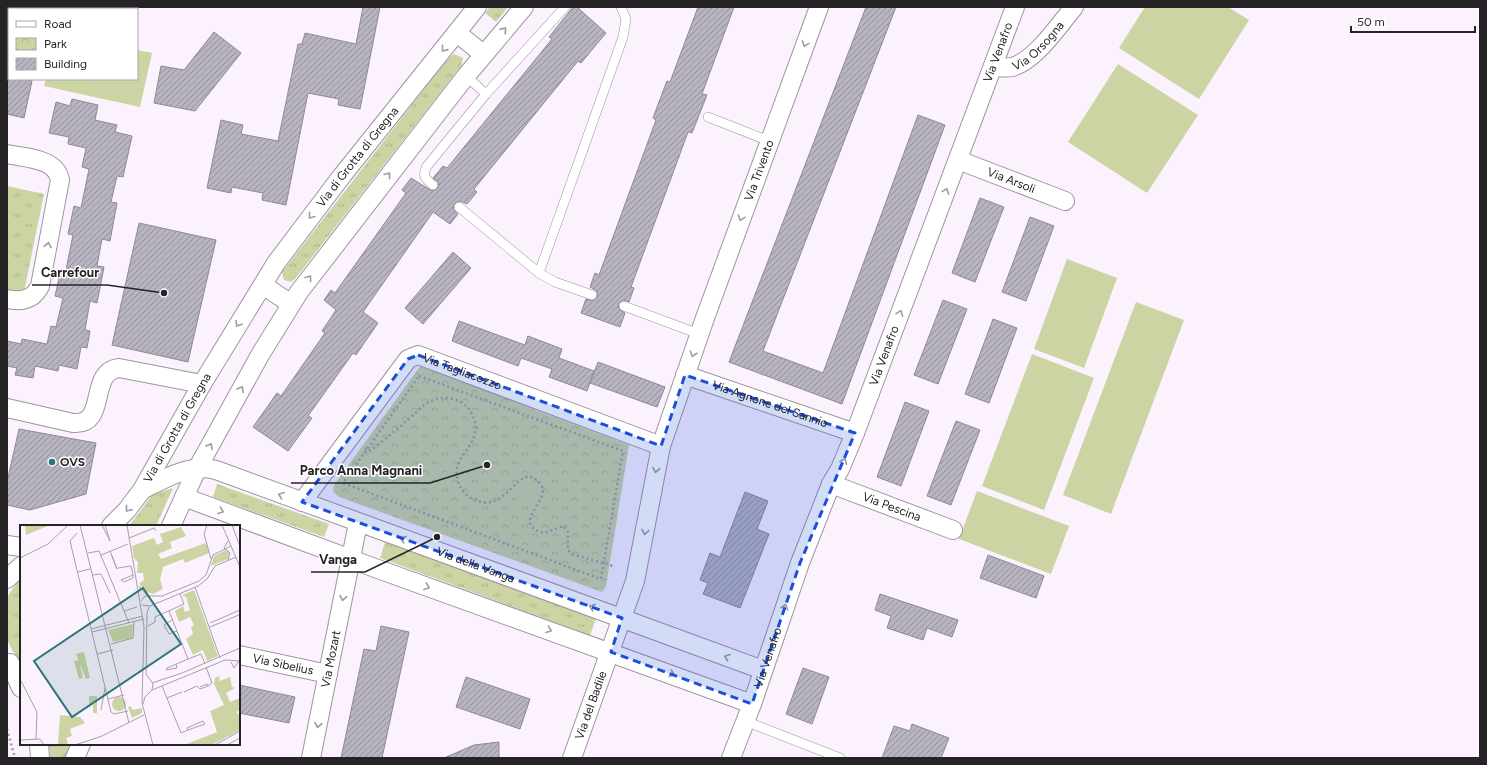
<svg xmlns="http://www.w3.org/2000/svg" width="1487" height="765" font-family="Figtree,sans-serif">
  <style>
    .grass { fill: url(#grass-tufts) }
    .park { fill: url(#park-crowns) }
    .garden { fill: #cbd4a2 }
    .building { fill: url(#building-hatch); stroke: #8e8995 }
    .lines { fill: none; stroke-linecap: round; stroke-linejoin: round }
    .lane-casing { stroke: #9d949f; stroke-width: 10 }
    .street-casing { stroke: #9d949f; stroke-width: 20 }
    .path { stroke: #a29ba3; stroke-width: 2.5; stroke-dasharray: 2 3; stroke-linecap: butt }
    .lane { stroke: #fff; stroke-width: 9 }
    .street { stroke: #fff; stroke-width: 18 }
    .oneway { stroke: #9d9c9e }
    .marked { fill: #1d4ed8; fill-opacity: 0.2; stroke: #1d4ed8; stroke-width: 3; stroke-dasharray: 8 5; stroke-linejoin: round }
    .poi-dot { fill: #2c767a; stroke: #fff; stroke-width: 1.5 }
    .labels { text-anchor: middle; stroke-width: 3; stroke-linejoin: round; paint-order: stroke }
    .street-label { font-size: 12px; fill: #262327; stroke: #fff }
    .poi-label { font-size: 12px; font-weight: bold; fill: #262327; stroke: #fff; text-anchor: start }
    .inset-road { fill: none; stroke: #a69fa8; stroke-width: 1 }
    .view { fill: #2c767a; fill-opacity: 0.15; stroke: #2c767a; stroke-width: 2 }
    .inset-edge { fill: none; stroke: #262327; stroke-width: 2 }
    .leader { fill: none; stroke: #262327; stroke-width: 1.5 }
    .callout-dot { fill: #262327; stroke: #fff; stroke-width: 1.5 }
    .callout-label { font-size: 13px; text-anchor: middle; font-weight: bold; fill: #262327; stroke: #fff; stroke-width: 3; stroke-linejoin: round; paint-order: stroke }
  </style>
  <defs>
    <pattern id="grass-tufts" width="24" height="20" patternUnits="userSpaceOnUse"><rect width="24" height="20" fill="#cbd4a2"/><path d="M3 7l-1-3M5 7V3M7 7l1-3M15 17l-1-3M17 17v-4M19 17l1-3" fill="none" stroke="#aeb68c"/></pattern>
    <pattern id="park-crowns" width="20" height="18" patternUnits="userSpaceOnUse"><rect width="20" height="18" fill="#cbd4a2"/><path d="M2 6a3 3 0 1 1 6 0M12 15a3 3 0 1 1 6 0" fill="none" stroke="#aeb68c"/></pattern>
    <pattern id="building-hatch" width="6" height="6" patternUnits="userSpaceOnUse"><rect width="6" height="6" fill="#b8b3c0"/><path d="M-1 1l2-2M0 6l6-6M5 7l2-2" fill="none" stroke="#95919c"/></pattern>
  </defs>
  <rect width="100%" height="100%" fill="#fcf2fe"/>
  <g class="grass">
    <path d="M490 7H508L496 22 485 13Z"/>
    <path d="M454 54 463 58 461 66 295 279 291 282 284 280 282 271 286 267 446 61Z"/>
    <path d="M7 186 44 194 23 297 7 293Z"/>
    <path d="M217 484 329 524 324 537 213 497Z"/>
    <path d="M173 488 156 526H129L153 494Z"/>
    <path d="M385 542 596 619 590 635 380 558Z"/>
    <path d="M21 577V660L15 655 7 640V597Z"/>
    <path d="M49 744H72L66 758H50Z"/>
  </g>
  <path class="park" d="M421 365H425L527 407 629 445 606 586 602 592 339 497 333 491 334 485Z"/>
  <g class="garden">
    <path d="M1145 7H1228L1249 20 1199 99 1119 48Z"/>
    <path d="M137 50 152 53 140 107 44 86 46 79H137Z"/>
    <path d="M1118 64 1198 115 1147 193 1068 142Z"/>
    <path d="M1067 259 1117 278 1084 368 1034 349Z"/>
    <path d="M1136 302 1184 320 1111 514 1063 495Z"/>
    <path d="M1032 354 1094 378 1044 510 982 486Z"/>
    <circle cx="528" cy="492" r="13"/>
    <path d="M977 491 1069 526 1051 574 959 539Z"/>
  </g>
  <g class="building">
    <path d="M363 7H380L360 109 338 105 339 99 308 93 286 205 262 200 263 193 232 187 231 193 207 188 221 120 243 125 241 134 278 141 298 44H302L305 33 356 44Z"/>
    <path d="M573 7H577L606 33 581 63 578 61 474 189 477 192 467 204 460 201 454 204 453 209 458 214 450 224 433 212 363 312 378 323 356 355 353 353 308 416 312 418 288 451 253 427 277 393 281 396 325 333 322 331 336 310 324 300 331 290 335 293 406 193 402 190 411 178 432 191 437 189 439 183 433 178 443 166 447 168 552 39 549 37Z"/>
    <path d="M698 7H734L702 94 707 95 692 133 688 132 631 287 634 288 629 302 623 300 618 304 619 309 625 313 620 327 581 313 586 299 593 301 597 297V291L590 287 595 273 599 275 656 120 653 118 662 94 667 81 670 82Z"/>
    <path d="M866 7H896L763 351 823 373 918 115 945 125 842 404 729 362Z"/>
    <path d="M214 32 241 53 195 111 154 103 161 66 184 70Z"/>
    <path d="M7 79H26L32 81 24 118 7 114Z"/>
    <path d="M72 99 98 105 95 120 117 125 115 132 132 136 123 177 117 176 111 202 117 203 110 241 102 239 97 266 104 267 97 303 90 301 85 330 90 331 87 348 81 347 77 369 59 365 58 371 35 366 33 378 15 375 17 368 7 366V341L21 344 22 339 47 344 51 326 56 327 63 298 55 296 61 269 66 270 73 235 68 234 74 206 81 208 89 169 82 167 86 148 68 144 69 137 49 133 56 102 70 106Z"/>
    <path d="M980 198 1004 207 975 282 952 273Z"/>
    <path d="M1030 217 1054 226 1026 301 1002 292Z"/>
    <path d="M139 223 216 240 188 362 112 345Z"/>
    <path d="M453 252 471 268 423 324 405 308Z"/>
    <path d="M943 300 967 309 938 384 914 375Z"/>
    <path d="M993 319 1017 328 989 403 965 394Z"/>
    <path d="M459 321 525 345 528 336 562 349 559 358 594 371 587 391 549 377 552 369 521 358 518 366 452 341Z"/>
    <path d="M598 362 665 387 657 407 590 383Z"/>
    <path d="M905 402 929 411 901 486 877 477Z"/>
    <path d="M956 421 980 430 951 505 927 496Z"/>
    <path d="M19 429 96 443 86 494 30 510 7 505V482Z"/>
    <path d="M745 492 768 501 757 529 769 534 740 608 703 594 708 583 700 580 710 553 720 557Z"/>
    <path d="M988 555 1044 576 1036 598 980 578Z"/>
    <path d="M880 594 958 620 952 637 927 628 923 640 887 628 891 616 875 610Z"/>
    <path d="M381 626 409 632 382 758H341L364 649 376 651Z"/>
    <path d="M803 668 829 677 812 724 786 714Z"/>
    <path d="M466 677 530 699 520 729 456 707Z"/>
    <path d="M239 685 295 697 289 723 239 713Z"/>
    <path d="M912 724 949 738 941 758H882L894 726 910 731Z"/>
    <path d="M499 742V758H444L474 745Z"/>
  </g>
  <g class="lines">
    <g class="lane-casing">
      <g id="lane">
        <path d="M466 76 486 94"/>
        <path d="M708 117 769 141"/>
        <path d="M433 185C425 179 422 175 427 166L486 94 565 7"/>
        <path d="M459 207 539 273 555 282 592 295"/>
        <path d="M539 273 623 37 626 19 621 7"/>
        <path d="M624 306 699 334"/>
        <path d="M745 721 840 758"/>
      </g>
    </g>
    <g class="street-casing">
      <g id="street">
        <path d="M457 33 483 54"/>
        <path id="s1" d="M993 67C999 67 1006 68 1012 67 1035 61 1059 25 1074 7"/>
        <path d="M7 154C25 158 56 158 60 180L40 286C33 300 21 302 7 299"/>
        <path id="s2" d="M958 160 1065 201"/>
        <path d="M263 285 291 304"/>
        <path id="s3" d="M685 375 855 433"/>
        <path d="M7 408 73 423C109 426 87 372 119 368L202 384"/>
        <path id="s4" d="M831 484 953 530"/>
        <path id="s5" d="M142 490C164 479 190 463 216 470L763 670"/>
        <path d="M184 497 375 568 752 704"/>
        <path id="s6" d="M302 502 408 359 418 355 661 446"/>
        <path id="s7" d="M111 526 127 510 142 490 202 384 276 263 341 177 477 7"/>
        <path d="M171 526 197 469 260 355 299 292 466 76 524 7"/>
        <path d="M7 545 21 547"/>
        <path d="M7 579 21 566"/>
        <path id="s8" d="M239 655 328 674"/>
        <path d="M10 663 21 688"/>
        <path d="M39 744 40 758"/>
        <path d="M75 758 81 744"/>
        <path id="s9" d="M311 758 358 523"/>
        <path id="s10" d="M572 758 635 581 661 446 705 318 819 7"/>
        <path id="s11" d="M731 758 752 704 800 563 831 484 840 469 855 433 1015 7"/>
      </g>
    </g>
    <g class="path">
      <path d="M419 376 623 451 601 579 343 483Z"/>
      <path d="M365 448 369 451 375 447C388 437 400 427 412 416 418 411 424 404 431 401 442 395 459 398 467 407 473 414 477 423 475 432 472 451 451 460 458 481 461 489 464 494 471 498 508 520 519 454 541 485 552 500 508 525 545 533L563 526 568 532V550L572 554 613 566"/>
      <path d="M7 729 15 758"/>
    </g>
    <use href="#lane" class="lane"/>
    <use href="#street" class="street"/>
  </g>
  <defs><path id="oneway-chevron" d="M-2-3.5L2.5 0L-2 3.5" fill="none" stroke-width="1.6" stroke-linecap="round" stroke-linejoin="round"/></defs>
  <g class="oneway">
    <use href="#oneway-chevron" transform="translate(504 30) rotate(-48)"/>
    <use href="#oneway-chevron" transform="translate(805 44) rotate(110)"/>
    <use href="#oneway-chevron" transform="translate(444 49) rotate(129)"/>
    <use href="#oneway-chevron" transform="translate(388 175) rotate(-52)"/>
    <use href="#oneway-chevron" transform="translate(946 191) rotate(-69)"/>
    <use href="#oneway-chevron" transform="translate(311 216) rotate(128)"/>
    <use href="#oneway-chevron" transform="translate(741 218) rotate(110)"/>
    <use href="#oneway-chevron" transform="translate(48 245) rotate(-79)"/>
    <use href="#oneway-chevron" transform="translate(309 278) rotate(-53)"/>
    <use href="#oneway-chevron" transform="translate(900 313) rotate(-69)"/>
    <use href="#oneway-chevron" transform="translate(238 324) rotate(122)"/>
    <use href="#oneway-chevron" transform="translate(693 354) rotate(109)"/>
    <use href="#oneway-chevron" transform="translate(241 389) rotate(-61)"/>
    <use href="#oneway-chevron" transform="translate(210 446) rotate(-61)"/>
    <use href="#oneway-chevron" transform="translate(844 461) rotate(-68)"/>
    <use href="#oneway-chevron" transform="translate(656 470) rotate(100)"/>
    <use href="#oneway-chevron" transform="translate(281 495) rotate(-160)"/>
    <use href="#oneway-chevron" transform="translate(128 509) rotate(129)"/>
    <use href="#oneway-chevron" transform="translate(221 511) rotate(20)"/>
    <use href="#oneway-chevron" transform="translate(645 532) rotate(101)"/>
    <use href="#oneway-chevron" transform="translate(403 539) rotate(-160)"/>
    <use href="#oneway-chevron" transform="translate(427 587) rotate(20)"/>
    <use href="#oneway-chevron" transform="translate(343 598) rotate(101)"/>
    <use href="#oneway-chevron" transform="translate(592 607) rotate(-160)"/>
    <use href="#oneway-chevron" transform="translate(785 607) rotate(-71)"/>
    <use href="#oneway-chevron" transform="translate(549 630) rotate(20)"/>
    <use href="#oneway-chevron" transform="translate(727 657) rotate(-160)"/>
    <use href="#oneway-chevron" transform="translate(672 674) rotate(20)"/>
    <use href="#oneway-chevron" transform="translate(318 725) rotate(101)"/>
  </g>
  <path class="marked" d="M418 355 661 446 685 375 855 433 800 563 752 704 611 652 622 618 302 502 408 359Z"/>
  <circle class="poi-dot" cx="52" cy="462" r="4"/>
  <g class="labels">
    <g class="street-label">
      <text dy="4" stroke="none"><textPath href="#s1" startOffset="53">Via Orsogna</textPath></text>
      <text dy="4" stroke="none"><textPath href="#s11" startOffset="755">Via Venafro</textPath></text>
      <text dy="4" stroke="none"><textPath href="#s7" startOffset="445">Via di Grotta di Gregna</textPath></text>
      <text dy="4" stroke="none"><textPath href="#s10" startOffset="618">Via Trivento</textPath></text>
      <text dy="4" stroke="none"><textPath href="#s2" startOffset="57">Via Arsoli</textPath></text>
      <text dy="4" stroke="none"><textPath href="#s11" startOffset="431">Via Venafro</textPath></text>
      <text dy="4" stroke="none"><textPath href="#s6" startOffset="236">Via Tagliacozzo</textPath></text>
      <text dy="4" stroke="none"><textPath href="#s3" startOffset="90">Via Agnone del Sannio</textPath></text>
      <text dy="4" stroke="none"><textPath href="#s7" startOffset="119">Via di Grotta di Gregna</textPath></text>
      <text dy="4" stroke="none"><textPath href="#s4" startOffset="65">Via Pescina</textPath></text>
      <text dy="4" stroke="none"><textPath href="#s5" startOffset="355">Via della Vanga</textPath></text>
      <text dy="4" stroke="none"><textPath href="#s11" startOffset="107">Via Venafro</textPath></text>
      <text dy="4" stroke="none"><textPath href="#s9" startOffset="101">Via Mozart</textPath></text>
      <text dy="4" stroke="none"><textPath href="#s8" startOffset="45">Via Sibelius</textPath></text>
      <text dy="4" stroke="none"><textPath href="#s10" startOffset="56">Via del Badile</textPath></text>
    </g>
    <g class="poi-label">
      <text x="60" y="466">OVS</text>
    </g>
  </g>
  <g transform="translate(20 525)">
    <rect width="220" height="220" fill="#fcf2fe"/>
    <path d="M206 25 209 27 208 34 191 41 194 31ZM110 181 113 185 122 183V188L112 193 108 182Z" fill="#cbd4a2"/>
    <path d="M161 2 166 11 150 17 152 23 138 29 141 34 186 18 189 28 165 38 163 34 143 42 140 54 143 64 133 69 127 67 119 59 124 55 123 48H117L118 37 114 33 112 21 134 13 137 20 143 17 140 9ZM174 65 198 131 187 136 183 125 173 130 166 114 173 109 171 102 174 100 170 92 159 97 155 86 163 81 165 87 170 85 166 72 162 70ZM113 99 112 113 93 117 88 105ZM199 151 200 156 210 152 212 162 215 163 206 168 210 177 220 173V185L216 187 220 191V205L192 220H164L197 207 190 186 204 180 194 159 195 153ZM92 179a7 7 0 1 1 14 0a7 7 0 1 1-14 0ZM40 190 60 192 65 198 50 204 52 211 46 213 48 219H38Z" fill="#cbd4a2"/>
    <path d="M5 0H30L6 10ZM64 127 70 153 66 154 56 129ZM59 135 63 153 59 154 54 136ZM69 171H77V188H73V179H69Z" fill="#cbd4a2"/>
    <path class="inset-road" d="M60 0 109 198M82 0 90 16 85 0M107 0 124 102 122 178 133 220M187 0 184 9 191 34M202 0 220 42M212 0 220 21M57 8 50 16 91 187 94 189 108 186M109 13 134 3 136 6M208 16 204 23 210 28 208 35M90 26 97 44 92 31M68 28 79 26 109 98M81 30 108 19M0 33 28 19 48 0M98 43 111 41 113 50M58 47 70 44M72 50 81 49 90 68M113 50V53L104 57 101 55ZM119 61 127 70M175 62 200 133M121 76 125 71H142L179 56 186 50 193 30 211 21M122 80 130 81 178 61 187 54 195 41 216 32M129 82 127 88 126 149 133 159 132 165M104 86 117 82M149 86 168 134M152 95 144 100 149 109 157 106M190 98 220 85M128 101 135 97V92L164 79 160 69M190 102 219 90M71 104 123 91M72 107 124 94M91 119 113 113 114 97M77 129 93 125M211 137 214 143 219 136M156 139 157 143 146 145 147 143 168 134 181 129 185 139M186 142 192 158 188 161M0 154 17 187 16 214M132 158 162 148 220 123M142 161 161 208 168 205 185 199 183 196 167 203 168 205M164 167 177 161 180 164 188 161 187 159 180 162M147 173 162 167M88 174 104 170M123 179 125 172 132 165 205 135 220 136M81 185 85 163M0 215 20 214 24 220M55 220 82 211 124 190M195 220 220 206M207 220 220 213"/>
    <path class="view" d="M123 63 161 119 52 192 14 136Z"/>
    <rect width="220" height="220" class="inset-edge"/>
  </g>
  <path class="leader" d="M164 293L107 285H32M487 465L430 483H291M437 537L365 572H311"/>
  <g class="callout-dot">
    <circle cx="164" cy="293" r="4"/>
    <circle cx="487" cy="465" r="4"/>
    <circle cx="437" cy="537" r="4"/>
  </g>
  <g class="callout-label">
    <text x="70" y="277">Carrefour</text>
    <text x="361" y="475">Parco Anna Magnani</text>
    <text x="338" y="564">Vanga</text>
  </g>
  <rect width="1487" height="765" fill="none" stroke="#262327" stroke-width="16"/>
  <rect x="8" y="8" width="130" height="72" fill="#ffffff" stroke="#a8a7a9"/>
  <rect x="16" y="21" width="20" height="6" fill="#ffffff" stroke="#a8a7a9"/>
  <text x="44" y="28" font-size="12" fill="#262327">Road</text>
  <rect x="16" y="38" width="20" height="12" fill="url(#park-crowns)" stroke="#a8a7a9"/>
  <text x="44" y="48" font-size="12" fill="#262327">Park</text>
  <rect x="16" y="58" width="20" height="12" fill="url(#building-hatch)" stroke="#a8a7a9"/>
  <text x="44" y="68" font-size="12" fill="#262327">Building</text>
  <path d="M1351 26v6h124v-6" fill="none" stroke="#262327" stroke-width="2"/>
  <text x="1357" y="26" font-size="12" fill="#262327" stroke="#ffffff" stroke-width="3" paint-order="stroke">50 m</text>
</svg>
